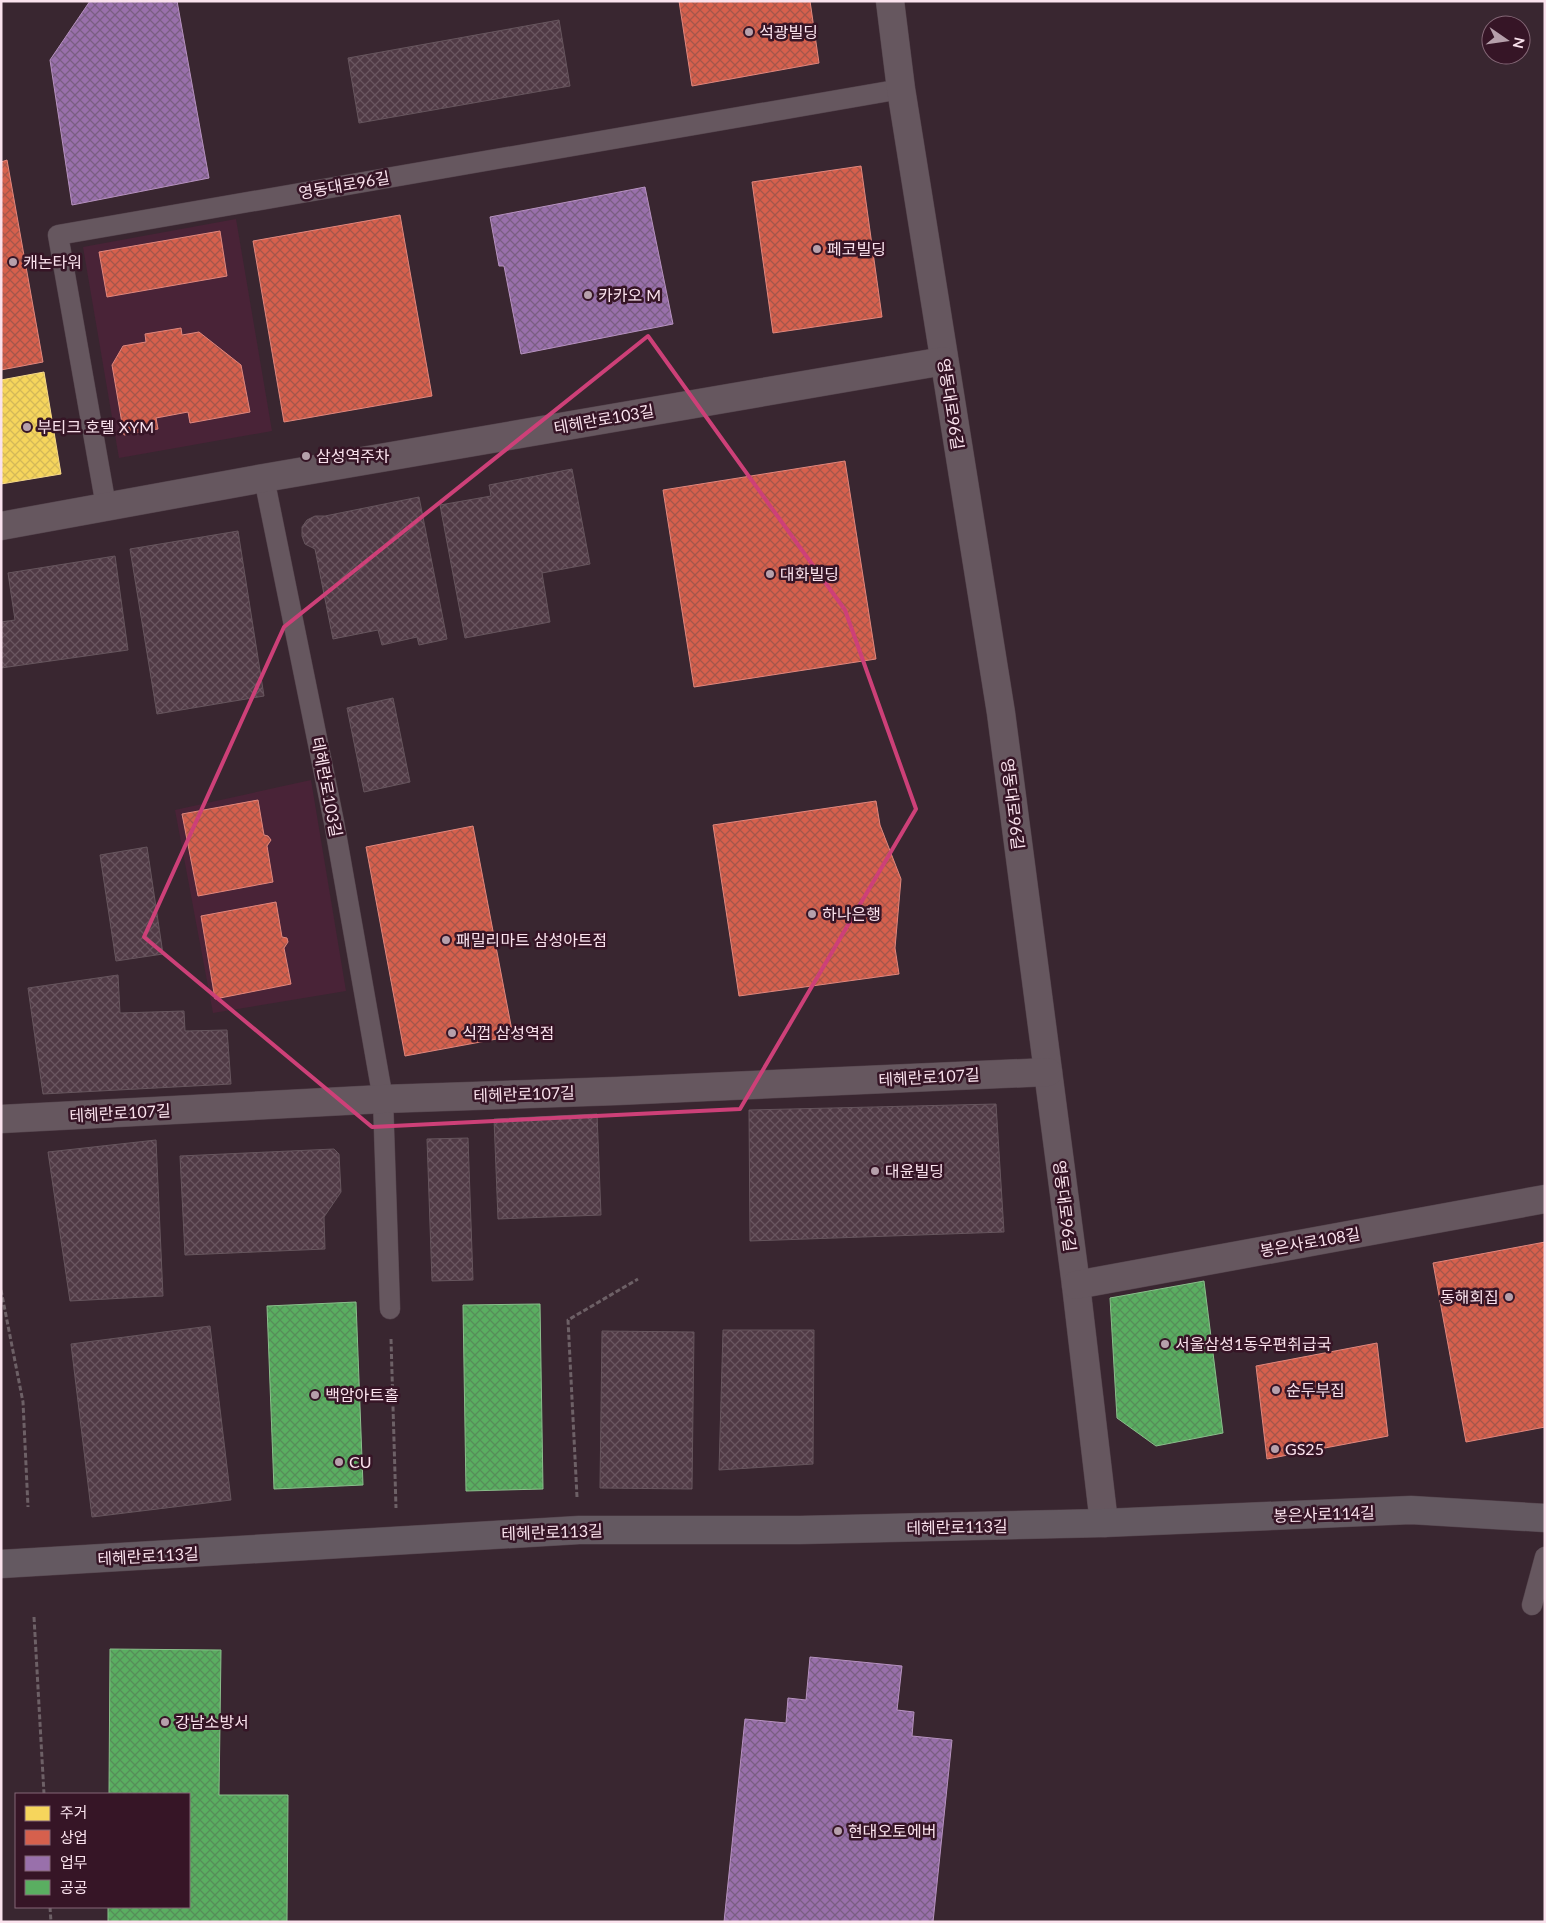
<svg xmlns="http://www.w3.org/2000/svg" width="1546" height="1923" font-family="Lato,'Noto Sans KR',sans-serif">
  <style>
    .built { fill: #492337 }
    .homes { fill: url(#homes-cross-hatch); stroke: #f7d988 }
    .shops { fill: url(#shops-cross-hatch); stroke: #e1877d }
    .offices { fill: url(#offices-cross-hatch); stroke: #b692bf }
    .public { fill: url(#public-cross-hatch); stroke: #8abe8b }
    .building { fill: url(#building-cross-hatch); stroke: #66555d }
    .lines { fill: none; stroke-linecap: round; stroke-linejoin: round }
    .lane-casing { stroke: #53424b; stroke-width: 21 }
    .street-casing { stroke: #53424b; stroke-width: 29 }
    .secondary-casing { stroke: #53424b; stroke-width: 29 }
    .path { stroke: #6d6066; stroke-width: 3; stroke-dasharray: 5 2.5; stroke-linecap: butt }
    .lane { stroke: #66575f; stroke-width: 20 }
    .street { stroke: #66575f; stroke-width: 28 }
    .secondary { stroke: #645961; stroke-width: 28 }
    .marked { fill: none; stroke: #cd4078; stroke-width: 4; stroke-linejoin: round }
    .poi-dot { fill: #b6a0ab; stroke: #361526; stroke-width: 2 }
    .labels { text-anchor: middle; stroke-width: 5; stroke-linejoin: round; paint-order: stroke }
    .poi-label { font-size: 16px; fill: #fae2ed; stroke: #361526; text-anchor: start }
    .street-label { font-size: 16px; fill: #fae2ed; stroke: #361526 }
  </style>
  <defs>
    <pattern id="homes-cross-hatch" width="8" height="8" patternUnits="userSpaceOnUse" patternTransform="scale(1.25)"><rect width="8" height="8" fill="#f6d55c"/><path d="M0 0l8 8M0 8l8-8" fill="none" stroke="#d4b858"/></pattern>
    <pattern id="shops-cross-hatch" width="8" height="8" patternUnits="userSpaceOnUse" patternTransform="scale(1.25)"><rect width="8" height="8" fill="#d6604d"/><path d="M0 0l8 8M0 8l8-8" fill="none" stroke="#a5564b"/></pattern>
    <pattern id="offices-cross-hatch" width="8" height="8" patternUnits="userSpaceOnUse" patternTransform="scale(1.25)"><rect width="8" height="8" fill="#9970ab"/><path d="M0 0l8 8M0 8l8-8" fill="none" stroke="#7a5e83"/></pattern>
    <pattern id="public-cross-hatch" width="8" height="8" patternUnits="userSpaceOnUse" patternTransform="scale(1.25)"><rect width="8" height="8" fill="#5aae61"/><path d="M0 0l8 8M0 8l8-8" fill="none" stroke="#568e59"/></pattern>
    <pattern id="building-cross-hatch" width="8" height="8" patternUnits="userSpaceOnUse" patternTransform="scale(1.25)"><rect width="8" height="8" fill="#503a45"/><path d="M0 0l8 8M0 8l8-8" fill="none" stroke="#6a5660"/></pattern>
  </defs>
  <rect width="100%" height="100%" fill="#392630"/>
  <g class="built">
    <path d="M236 219 272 431 119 458 83 247Z"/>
    <path d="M311 780 346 991 213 1013 175 810Z"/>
  </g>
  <path class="homes" d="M44 372 61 474 1 484V380Z"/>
  <g class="shops">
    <path d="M679 1H810L819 63 692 86Z"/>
    <path d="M7 160 43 362 1 370V162Z"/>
    <path d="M861 166 882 317 773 333 752 182Z"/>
    <path d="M400 215 432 396 284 422 253 241Z"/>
    <path d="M220 231 227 276 107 297 99 252Z"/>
    <path d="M181 328 182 335 199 332 241 365 250 412 190 423 188 412 156 418 158 429 124 435 112 365 123 346 146 342 145 334Z"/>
    <path d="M845 461 876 659 694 687 663 490Z"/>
    <path d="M258 800 264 835 268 836 271 840 267 846 273 882 198 896 182 814Z"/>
    <path d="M876 801 880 825 901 879 895 948 899 974 739 996 713 825Z"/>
    <path d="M473 826 513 1036 405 1056 366 847Z"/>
    <path d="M276 902 282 937 287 938 288 942 284 948 291 984 215 999 201 916Z"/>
    <path d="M1545 1242V1427L1466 1442 1433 1263Z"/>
    <path d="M1377 1343 1388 1436 1267 1459 1256 1366Z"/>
  </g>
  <g class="offices">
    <path d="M90 1H177L209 178 72 205 50 60Z"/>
    <path d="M645 187 673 324 521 354 504 266H499L490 217Z"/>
    <path d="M810 1657 902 1666 897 1710 914 1712 912 1736 952 1740 933 1922H724L745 1719 786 1723 788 1698 806 1700Z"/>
  </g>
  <g class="public">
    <path d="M1204 1281 1223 1433 1156 1446 1117 1418 1110 1298Z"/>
    <path d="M356 1302 363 1485 274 1489 267 1306Z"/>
    <path d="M540 1304 543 1489 466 1491 463 1305Z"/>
    <path d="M110 1649 221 1650 219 1795H288L287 1922H108V1907H189V1794H109Z"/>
  </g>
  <g class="building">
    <path d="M559 20 570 86 359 123 348 58Z"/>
    <path d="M572 469 590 564 542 573 550 622 465 638 440 505 491 496 489 485Z"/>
    <path d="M419 497 447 639 419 645 417 637 382 645 378 630 333 639 315 549 305 544 302 536V527L307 520 315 516H325Z"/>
    <path d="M238 531 264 696 157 714 130 549Z"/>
    <path d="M115 556 128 650 1 668V622L15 620 8 573Z"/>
    <path d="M393 698 410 782 364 792 347 708Z"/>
    <path d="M147 847 163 954 116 961 100 855Z"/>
    <path d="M118 975 120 1013 184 1011 185 1031 227 1030 231 1084 43 1094 28 988Z"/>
    <path d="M996 1104 1004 1232 750 1241 749 1110Z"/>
    <path d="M597 1114 601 1215 498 1219 494 1119Z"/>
    <path d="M468 1138 473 1280 432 1281 427 1139Z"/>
    <path d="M156 1140 163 1296 70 1301 48 1152Z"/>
    <path d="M334 1149 339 1154 341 1192 324 1217 325 1249 185 1255 180 1156Z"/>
    <path d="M210 1326 231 1500 92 1517 71 1344Z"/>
    <path d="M723 1330H814L813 1464 719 1470Z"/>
    <path d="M602 1331 694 1332 692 1489 600 1488Z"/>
  </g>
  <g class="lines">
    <g class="lane-casing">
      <g id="lane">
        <path d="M264 478 334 822 383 1099 390 1309"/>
        <path d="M106 506 58 235 901 89"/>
        <path d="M1532 1605 1545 1557"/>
      </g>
    </g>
    <g class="street-casing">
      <g id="street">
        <path d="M890 1 901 89 1001 713 1076 1285 1104 1523"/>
        <path d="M1 526 264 478 944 361"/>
        <path d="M1 1119 383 1099 617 1091 1048 1072"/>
        <path d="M1076 1285 1545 1199"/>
      </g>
    </g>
    <g class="secondary-casing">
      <path id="secondary" d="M1 1564 579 1530H800L1104 1523 1411 1510 1545 1518"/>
    </g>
    <g class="path">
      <path d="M1 1290 23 1402 28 1507"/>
      <path d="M391 1339 396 1508"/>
      <path d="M577 1497 568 1320 638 1279"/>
      <path d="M34 1617 44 1794"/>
      <path d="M50 1907 51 1922"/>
    </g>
    <use href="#lane" class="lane"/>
    <use href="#street" class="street"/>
    <use href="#secondary" class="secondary"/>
  </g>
  <path class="marked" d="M648 336 845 610 916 809 740 1109 372 1127 144 937 284 627Z"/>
  <g class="poi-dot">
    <circle cx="749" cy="32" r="5"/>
    <circle cx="817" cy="249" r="5"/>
    <circle cx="13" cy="262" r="5"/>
    <circle cx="588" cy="295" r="5"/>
    <circle cx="27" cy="427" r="5"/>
    <circle cx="306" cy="456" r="5"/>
    <circle cx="770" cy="574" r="5"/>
    <circle cx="812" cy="914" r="5"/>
    <circle cx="446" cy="940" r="5"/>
    <circle cx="452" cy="1033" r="5"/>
    <circle cx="875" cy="1171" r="5"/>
    <circle cx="1509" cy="1297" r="5"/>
    <circle cx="1165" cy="1344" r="5"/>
    <circle cx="1276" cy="1390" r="5"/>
    <circle cx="315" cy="1395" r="5"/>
    <circle cx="1275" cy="1449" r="5"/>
    <circle cx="339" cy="1462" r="5"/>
    <circle cx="165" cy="1722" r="5"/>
    <circle cx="838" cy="1831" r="5"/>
  </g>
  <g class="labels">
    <g class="poi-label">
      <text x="759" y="38">석광빌딩</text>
      <text x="827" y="255">페코빌딩</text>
      <text x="23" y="268">캐논타워</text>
      <text x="598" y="301">카카오 M</text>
      <text x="37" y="433">부티크 호텔 XYM</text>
      <text x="316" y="462">삼성역주차</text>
      <text x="780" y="580">대화빌딩</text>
      <text x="822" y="920">하나은행</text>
      <text x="456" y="946">패밀리마트 삼성아트점</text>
      <text x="462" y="1039">식껍 삼성역점</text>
      <text x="885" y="1177">대윤빌딩</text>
      <text x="1499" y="1303" text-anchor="end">동해회집</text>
      <text x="1175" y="1350">서울삼성1동우편취급국</text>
      <text x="1286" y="1396">순두부집</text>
      <text x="325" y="1401">백암아트홀</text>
      <text x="1285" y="1455">GS25</text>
      <text x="349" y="1468">CU</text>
      <text x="175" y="1728">강남소방서</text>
      <text x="848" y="1837">현대오토에버</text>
    </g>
    <g class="street-label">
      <text transform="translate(344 185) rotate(-10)" y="6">영동대로96길</text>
      <text transform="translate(951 404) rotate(81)" y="6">영동대로96길</text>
      <text transform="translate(604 419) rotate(-10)" y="6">테헤란로103길</text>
      <text transform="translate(327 787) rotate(79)" y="6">테헤란로103길</text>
      <text transform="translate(1013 804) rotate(83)" y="6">영동대로96길</text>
      <text transform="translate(929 1077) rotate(-3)" y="6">테헤란로107길</text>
      <text transform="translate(524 1094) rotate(-2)" y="6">테헤란로107길</text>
      <text transform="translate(120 1113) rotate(-3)" y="6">테헤란로107길</text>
      <text transform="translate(1065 1206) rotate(83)" y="6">영동대로96길</text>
      <text transform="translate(1310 1242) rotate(-10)" y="6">봉은사로108길</text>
      <text transform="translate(1324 1514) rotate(-2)" y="6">봉은사로114길</text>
      <text transform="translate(957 1527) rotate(-1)" y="6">테헤란로113길</text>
      <text transform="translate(552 1532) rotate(-2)" y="6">테헤란로113길</text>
      <text transform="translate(148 1556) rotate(-3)" y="6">테헤란로113길</text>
    </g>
  </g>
  <rect width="1546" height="1923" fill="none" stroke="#fae2ed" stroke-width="5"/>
  <rect x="15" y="1793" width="175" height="115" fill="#361526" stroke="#846776"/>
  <rect x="25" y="1806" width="25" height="15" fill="#f6d55c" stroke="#846776"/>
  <text x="60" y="1818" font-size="15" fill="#fae2ed">주거</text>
  <rect x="25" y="1830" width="25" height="15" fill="#d6604d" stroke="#846776"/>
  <text x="60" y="1843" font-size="15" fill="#fae2ed">상업</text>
  <rect x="25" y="1856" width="25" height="15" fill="#9970ab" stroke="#846776"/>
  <text x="60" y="1868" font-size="15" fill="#fae2ed">업무</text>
  <rect x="25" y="1880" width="25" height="15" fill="#5aae61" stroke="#846776"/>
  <text x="60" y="1893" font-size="15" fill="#fae2ed">공공</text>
  <g transform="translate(1506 40) rotate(103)"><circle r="24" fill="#361526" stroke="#846776"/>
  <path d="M0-4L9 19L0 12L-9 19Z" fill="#b6a0ab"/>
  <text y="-8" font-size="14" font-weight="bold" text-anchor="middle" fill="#fae2ed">N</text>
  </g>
</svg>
